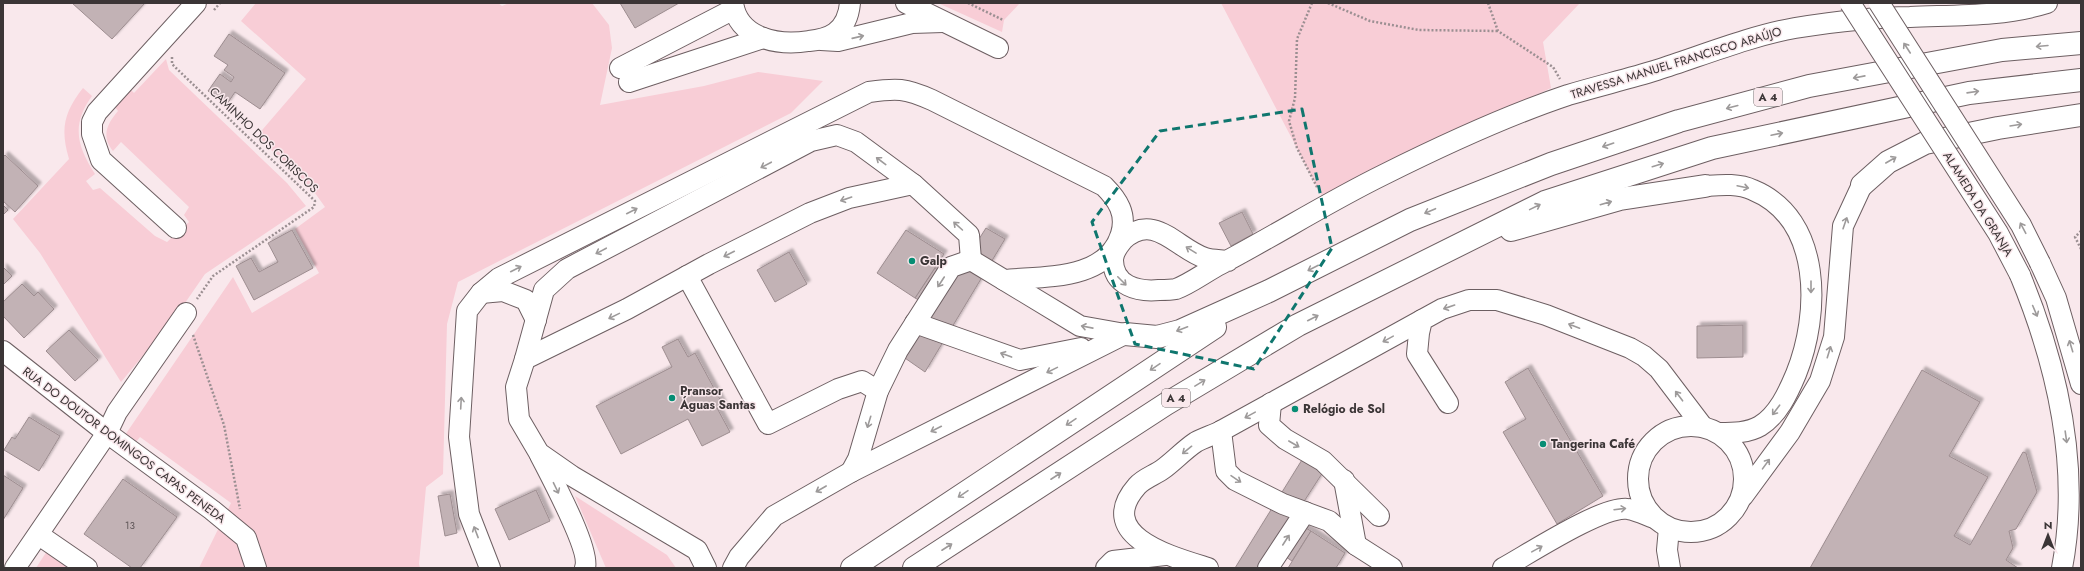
<svg xmlns="http://www.w3.org/2000/svg" width="2084" height="571" font-family="Jost,sans-serif">
  <style>
    .green { fill: #f8cdd6 }
    .building { fill: #c2b2b5; stroke: #9d8d90; filter: url(#shadow) }
    .lines { fill: none; stroke-linecap: round; stroke-linejoin: round }
    .minor-casing { stroke: #6d5f62; stroke-width: 22 }
    .highway-casing { stroke: #6d5f62; stroke-width: 24 }
    .path { stroke: #9b8f92; stroke-width: 2.5; stroke-dasharray: 2 2; stroke-linecap: butt }
    .minor { stroke: #fff; stroke-width: 20 }
    .highway { stroke: #fff; stroke-width: 22 }
    .minor-bridge-casing { stroke: #6d5f62; stroke-width: 22; stroke-linecap: butt }
    .minor-bridge { stroke: #fff; stroke-width: 20 }
    .oneway { stroke: #9d9a9a }
    .marked { fill: none; stroke: #0f766e; stroke-width: 3; stroke-dasharray: 8 5; stroke-linejoin: round }
    .poi-dot { fill: #068d74; stroke: #f9e8ec; stroke-width: 1.5 }
    .labels { text-anchor: middle; stroke-width: 3; stroke-linejoin: round; paint-order: stroke }
    .number-label { font-size: 10px; fill: #5d5456 }
    .shield { fill: #f9e8ec; stroke: #746b6d; stroke-width: 1 }
    .shield-label { font-size: 11px; font-weight: bold; fill: #3b3536 }
    .street-label { font-size: 12px; fill: #3b3536; stroke: #f9e8ec }
    .poi-label { font-size: 12px; font-weight: bold; fill: #3b3536; stroke: #f9e8ec; text-anchor: start }
  </style>
  <defs>
    <filter id="shadow"><feDropShadow dx="3.5" dy="-3.5" stdDeviation="1" flood-color="#0004"/></filter>
  </defs>
  <rect width="100%" height="100%" fill="#f9e8ec"/>
  <g class="green">
    <path d="M256 3H498L502 6 509 3H592L609 25 612 48 600 105 704 86 758 72 823 81 791 113 458 282 447 324 443 474 426 487 419 564 420 568H199L231 503 140 437 136 442 125 435 233 277 252 313 319 273 295 229 325 207 315 193 257 136 306 79 241 21Z"/>
    <path d="M938 3H1020L1004 20 1002 32Z"/>
    <path d="M1221 3H1580L1543 42 1551 88 1322 196Z"/>
    <path d="M166 59 169 70 287 183 306 206 205 274 176 316 121 382 40 253 13 219 69 159C60 129 64 112 83 88L92 96C71 125 77 146 95 174L86 181 93 190 100 188 155 236 167 242 189 222 184 215 189 207 121 142 113 151C101 136 107 124 118 111L115 107 130 89 134 93Z"/>
    <path d="M575 496 667 555 676 568H606Z"/>
    <path d="M47 551 71 568H36Z"/>
  </g>
  <g class="building">
    <path d="M72 3H145L112 39Z"/>
    <path d="M620 3H679L635 28Z"/>
    <path d="M229 34 285 73 260 109 235 92 227 104 208 91 220 74 231 82 234 77 224 70 228 65 214 56Z"/>
    <path d="M5 155 38 186 15 212 3 201V157Z"/>
    <path d="M3 205 8 210 3 215Z"/>
    <path d="M1242 212 1253 234 1231 246 1219 223Z"/>
    <path d="M986 228 1005 239 925 372 902 356 934 308 915 298 935 268 953 280Z"/>
    <path d="M292 230 313 268 254 300 236 266 251 258 259 272 278 262 268 243Z"/>
    <path d="M906 230 944 254 915 298 877 273Z"/>
    <path d="M789 252 807 284 775 302 757 270Z"/>
    <path d="M3 267 12 276 3 285Z"/>
    <path d="M22 284 34 296 38 292 54 309 24 338 3 316V302Z"/>
    <path d="M1743 325V357L1697 358V326Z"/>
    <path d="M69 330 98 360 75 381 46 351Z"/>
    <path d="M678 339 688 357 695 353 723 405 717 408 730 432 702 446 688 419 621 454 596 406 672 367 662 347Z"/>
    <path d="M1528 368 1603 496 1557 524 1503 432 1526 419 1505 382Z"/>
    <path d="M1922 370 1980 402 1949 456 1988 477 1954 536 1970 545 2023 452 2026 453 2037 492 2016 529 2009 531 2013 548 2006 560 2018 568H1810Z"/>
    <path d="M29 417 60 436 39 471 4 450 12 437 15 439Z"/>
    <path d="M1305 455 1325 469 1292 520 1311 531 1292 561 1274 549 1263 568H1235Z"/>
    <path d="M3 475 23 488 3 520Z"/>
    <path d="M123 479 177 517 140 568H132L84 534Z"/>
    <path d="M536 490 550 521 509 540 495 509Z"/>
    <path d="M450 494 457 533 445 536 438 496Z"/>
    <path d="M1311 531 1345 553 1336 568H1288Z"/>
  </g>
  <g class="lines">
    <g class="minor-casing">
      <g id="minor">
        <path d="M733 3C738 39 779 46 809 41 818 40 828 38 835 33 845 26 849 14 850 3"/>
        <path d="M906 3 998 48"/>
        <path d="M821 40 838 41 912 23 943 22"/>
        <path d="M620 68 734 9"/>
        <path d="M629 82 763 38"/>
        <path d="M1705 186C1720 185 1738 183 1753 190 1823 219 1820 315 1796 374 1788 393 1778 415 1760 426 1748 433 1733 433 1719 433"/>
        <path d="M176 228 101 160 92 134V122L97 112 196 3"/>
        <path d="M971 260 1080 326 1125 334"/>
        <path d="M1228 261C1220 260 1211 260 1205 258 1177 249 1154 211 1123 240 1118 246 1113 252 1113 260 1113 286 1138 292 1159 290 1164 290 1171 290 1176 289 1190 284 1207 271 1221 264 1276 235 1328 202 1383 175 1443 145 1505 116 1568 95 1598 86 1628 79 1657 70 1701 56 1750 36 1795 28 1833 22 1872 17 1910 17 1956 15 2002 17 2047 3"/>
        <path d="M2040 263 2056 298 2081 384"/>
        <path d="M2020 275C2058 367 2081 468 2062 568"/>
        <path d="M687 276 768 424 838 389 862 381 878 391"/>
        <path d="M481 293 503 291 526 300 536 320"/>
        <path d="M915 323 1020 360 1081 348"/>
        <path d="M3 351 107 433 212 510 246 538 256 568"/>
        <path d="M525 359 544 290 567 269 811 141 837 135 856 142 913 184"/>
        <path d="M1271 403 1269 425 1285 439 1323 461 1379 516"/>
        <path d="M1448 403 1417 354 1419 333 1422 320 1442 309 1469 300H1497L1546 315 1630 348 1644 356 1659 369 1703 427"/>
        <circle cx="1691" cy="479" r="53"/>
        <path d="M1221 431 1226 471 1235 480 1283 504 1329 521 1356 545 1392 568"/>
        <path d="M540 455C550 475 591 550 585 568"/>
        <path d="M851 472 858 459 878 391 898 350 951 267 971 260"/>
        <path d="M1344 480 1356 545"/>
        <path d="M1743 496 1790 432 1820 381 1834 337 1843 226 1862 185"/>
        <path d="M1669 528 1667 550 1670 568"/>
        <path d="M39 535 87 568"/>
        <path d="M15 568 107 433 117 412 186 313"/>
        <path d="M490 568 469 514 459 437 467 311 481 293 499 278 869 92C897 88 905 88 932 100L1104 186C1118 200 1127 214 1121 234 1107 281 1043 276 1004 280"/>
        <path d="M706 568 697 550 572 476 539 453 519 419 516 387 525 359 627 309 709 264 810 213 849 198 913 184 969 235 971 260"/>
        <path d="M733 568 739 557 774 516 851 472 1125 334"/>
        <path d="M1106 568 1113 561 1165 555"/>
        <path d="M1208 568C1173 557 1093 536 1137 486 1144 478 1155 475 1163 469 1174 461 1184 450 1196 442 1203 438 1213 435 1221 431L1422 320"/>
        <path d="M1268 568 1305 512"/>
        <path d="M1503 568C1527 555 1603 505 1628 509 1636 510 1646 515 1654 518"/>
      </g>
    </g>
    <g class="highway-casing">
      <g id="highway">
        <path d="M1862 185 1888 162 1925 143 1998 128 2081 115"/>
        <path d="M1511 230 1620 199 1705 186"/>
        <path d="M1125 334 1157 337 1180 331 1269 291 1410 220 1551 164 1679 121 1809 86 2002 50 2081 43"/>
        <path d="M852 568 1215 327"/>
        <path d="M914 568 1166 404 1298 325 1545 202 1712 148 1969 93 2081 80"/>
      </g>
    </g>
    <g class="path">
      <path d="M968 3 1003 20"/>
      <path d="M1312 3 1297 39 1295 98 1289 121 1297 148 1318 189"/>
      <path d="M1328 3 1370 21 1419 30 1498 31"/>
      <path d="M1488 3 1498 31 1553 67 1560 79"/>
      <path d="M214 10 220 3"/>
      <path d="M172 57V64L176 68 315 201 314 207 213 276 197 299"/>
      <path d="M2081 231 2075 237 2081 249"/>
      <path d="M193 335 224 425 240 509"/>
    </g>
    <use href="#minor" class="minor"/>
    <use href="#highway" class="highway"/>
    <g class="minor-bridge-casing">
      <g id="minor-bridge">
        <path d="M1850 3 1998 233 2020 275"/>
        <path d="M1879 3 2021 225 2040 263"/>
      </g>
    </g>
    <use href="#minor-bridge" class="minor-bridge"/>
  </g>
  <defs><path id="oneway-shaft" d="M-6 0H5M1.5-3L5.5 0L1.5 3" fill="none" stroke-width="1.6" stroke-linecap="round" stroke-linejoin="round"/></defs>
  <g class="oneway">
    <use href="#oneway-shaft" transform="translate(858 37) rotate(-13)"/>
    <use href="#oneway-shaft" transform="translate(2042 46) rotate(175)"/>
    <use href="#oneway-shaft" transform="translate(1907 48) rotate(-123)"/>
    <use href="#oneway-shaft" transform="translate(1859 77) rotate(169)"/>
    <use href="#oneway-shaft" transform="translate(1973 92) rotate(-8)"/>
    <use href="#oneway-shaft" transform="translate(1732 107) rotate(165)"/>
    <use href="#oneway-shaft" transform="translate(2016 125) rotate(-9)"/>
    <use href="#oneway-shaft" transform="translate(1777 134) rotate(-12)"/>
    <use href="#oneway-shaft" transform="translate(1608 145) rotate(161)"/>
    <use href="#oneway-shaft" transform="translate(1891 160) rotate(-30)"/>
    <use href="#oneway-shaft" transform="translate(881 161) rotate(-143)"/>
    <use href="#oneway-shaft" transform="translate(766 165) rotate(152)"/>
    <use href="#oneway-shaft" transform="translate(1658 165) rotate(-17)"/>
    <use href="#oneway-shaft" transform="translate(1743 187) rotate(12)"/>
    <use href="#oneway-shaft" transform="translate(846 199) rotate(161)"/>
    <use href="#oneway-shaft" transform="translate(1606 203) rotate(-16)"/>
    <use href="#oneway-shaft" transform="translate(1535 207) rotate(-26)"/>
    <use href="#oneway-shaft" transform="translate(632 211) rotate(-27)"/>
    <use href="#oneway-shaft" transform="translate(1430 211) rotate(157)"/>
    <use href="#oneway-shaft" transform="translate(1845 223) rotate(-71)"/>
    <use href="#oneway-shaft" transform="translate(958 226) rotate(-138)"/>
    <use href="#oneway-shaft" transform="translate(2023 228) rotate(-118)"/>
    <use href="#oneway-shaft" transform="translate(1191 250) rotate(-148)"/>
    <use href="#oneway-shaft" transform="translate(601 251) rotate(152)"/>
    <use href="#oneway-shaft" transform="translate(729 254) rotate(153)"/>
    <use href="#oneway-shaft" transform="translate(1313 268) rotate(153)"/>
    <use href="#oneway-shaft" transform="translate(516 269) rotate(-27)"/>
    <use href="#oneway-shaft" transform="translate(1122 281) rotate(45)"/>
    <use href="#oneway-shaft" transform="translate(941 282) rotate(123)"/>
    <use href="#oneway-shaft" transform="translate(1811 287) rotate(90)"/>
    <use href="#oneway-shaft" transform="translate(1449 307) rotate(161)"/>
    <use href="#oneway-shaft" transform="translate(2035 311) rotate(67)"/>
    <use href="#oneway-shaft" transform="translate(614 316) rotate(154)"/>
    <use href="#oneway-shaft" transform="translate(1313 318) rotate(-27)"/>
    <use href="#oneway-shaft" transform="translate(1574 326) rotate(-159)"/>
    <use href="#oneway-shaft" transform="translate(1087 327) rotate(-169)"/>
    <use href="#oneway-shaft" transform="translate(1182 329) rotate(159)"/>
    <use href="#oneway-shaft" transform="translate(1388 339) rotate(151)"/>
    <use href="#oneway-shaft" transform="translate(2071 346) rotate(-107)"/>
    <use href="#oneway-shaft" transform="translate(1829 352) rotate(-73)"/>
    <use href="#oneway-shaft" transform="translate(1006 355) rotate(-160)"/>
    <use href="#oneway-shaft" transform="translate(1155 367) rotate(146)"/>
    <use href="#oneway-shaft" transform="translate(1052 370) rotate(154)"/>
    <use href="#oneway-shaft" transform="translate(1200 383) rotate(-31)"/>
    <use href="#oneway-shaft" transform="translate(1679 396) rotate(-127)"/>
    <use href="#oneway-shaft" transform="translate(461 403) rotate(-87)"/>
    <use href="#oneway-shaft" transform="translate(1776 410) rotate(127)"/>
    <use href="#oneway-shaft" transform="translate(1250 415) rotate(151)"/>
    <use href="#oneway-shaft" transform="translate(869 422) rotate(107)"/>
    <use href="#oneway-shaft" transform="translate(1071 422) rotate(146)"/>
    <use href="#oneway-shaft" transform="translate(936 429) rotate(153)"/>
    <use href="#oneway-shaft" transform="translate(2066 437) rotate(82)"/>
    <use href="#oneway-shaft" transform="translate(1294 444) rotate(30)"/>
    <use href="#oneway-shaft" transform="translate(1187 450) rotate(141)"/>
    <use href="#oneway-shaft" transform="translate(1766 464) rotate(-54)"/>
    <use href="#oneway-shaft" transform="translate(1056 476) rotate(-33)"/>
    <use href="#oneway-shaft" transform="translate(1236 479) rotate(34)"/>
    <use href="#oneway-shaft" transform="translate(556 488) rotate(64)"/>
    <use href="#oneway-shaft" transform="translate(821 489) rotate(150)"/>
    <use href="#oneway-shaft" transform="translate(963 494) rotate(146)"/>
    <use href="#oneway-shaft" transform="translate(1620 509) rotate(-7)"/>
    <use href="#oneway-shaft" transform="translate(476 532) rotate(-111)"/>
    <use href="#oneway-shaft" transform="translate(1286 540) rotate(-57)"/>
    <use href="#oneway-shaft" transform="translate(947 547) rotate(-33)"/>
    <use href="#oneway-shaft" transform="translate(1537 549) rotate(-29)"/>
  </g>
  <path class="marked" d="M1302 109 1332 248 1254 369 1135 344 1092 222 1160 131Z"/>
  <g class="poi-dot">
    <circle cx="912" cy="261" r="4"/>
    <circle cx="672" cy="398" r="4"/>
    <circle cx="1295" cy="409" r="4"/>
    <circle cx="1543" cy="444" r="4"/>
  </g>
  <g class="labels">
    <g class="number-label">
      <text x="130" y="529">13</text>
    </g>
    <g class="shield">
      <rect x="1754" y="88" width="28" height="18" rx="3"/>
      <rect x="1162" y="389" width="28" height="18" rx="3"/>
    </g>
    <g class="shield-label">
      <text x="1768" y="101">A 4</text>
      <text x="1176" y="402">A 4</text>
    </g>
    <g class="street-label">
      <text transform="translate(1676 63) rotate(-17)" y="4">TRAVESSA MANUEL FRANCISCO ARAÚJO</text>
      <text transform="translate(264 140) rotate(44)" y="4">CAMINHO DOS CORISCOS</text>
      <text transform="translate(1978 204) rotate(58)" y="4">ALAMEDA DA GRANJA</text>
      <text transform="translate(124 445) rotate(37)" y="4">RUA DO DOUTOR DOMINGOS CAPAS PENEDA</text>
    </g>
    <g class="poi-label">
      <text x="920" y="265">Galp</text>
      <text x="680" y="395">Pransor<tspan x="680" dy="14">Águas Santas</tspan></text>
      <text x="1303" y="413">Relógio de Sol</text>
      <text x="1551" y="448">Tangerina Café</text>
    </g>
  </g>
  <rect width="2084" height="571" fill="none" stroke="#3b3536" stroke-width="8"/>
  <g transform="translate(2048 535)" stroke="#f9e8ec" stroke-width="3" paint-order="stroke">
  <path d="M0-3L7 15L0 10L-7 15Z" fill="#3b3536"/>
  <text y="-6" font-size="11" font-weight="bold" text-anchor="middle" fill="#3b3536">N</text>
  </g>
</svg>
